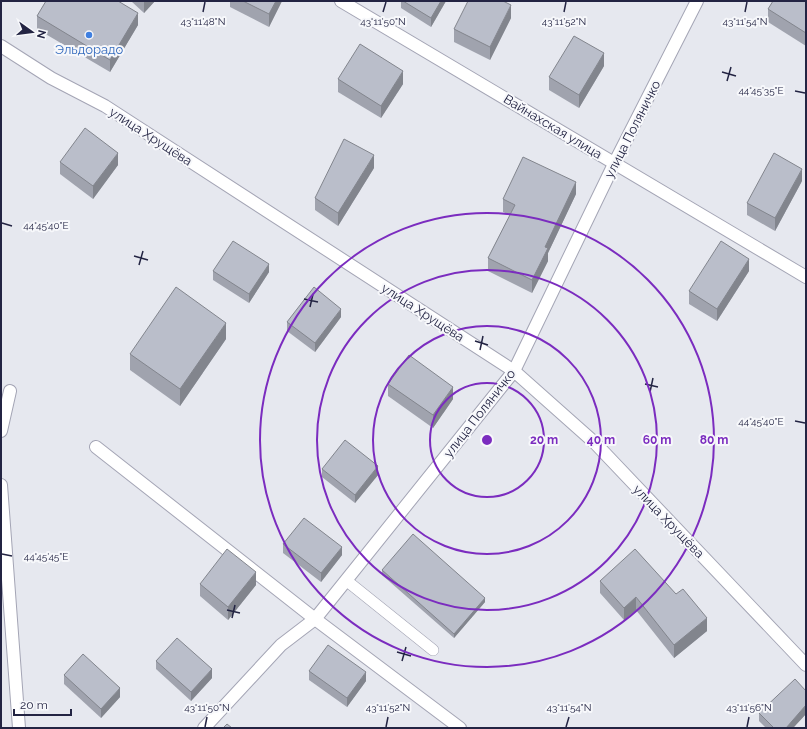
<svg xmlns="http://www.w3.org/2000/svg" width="807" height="729" font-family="Raleway,sans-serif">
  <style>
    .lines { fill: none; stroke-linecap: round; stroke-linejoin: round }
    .lane-casing { stroke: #a4a5b5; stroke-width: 12 }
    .street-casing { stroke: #a4a5b5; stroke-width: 14 }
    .lane { stroke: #fff; stroke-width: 11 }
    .street { stroke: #fff; stroke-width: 12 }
    .wall { fill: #a0a3ae }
    .shaded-wall { fill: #82858d }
    .building { fill: #babeca; stroke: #82858d }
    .ticks { fill: none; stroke: #232443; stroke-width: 1.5 }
    .ring { fill: none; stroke: #7b2cbf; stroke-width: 2 }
    .shop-dot { fill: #3f7fe0; stroke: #f7f8fb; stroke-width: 1.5 }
    .labels { text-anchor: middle; stroke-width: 4; stroke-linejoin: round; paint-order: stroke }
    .shop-label { font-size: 13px; fill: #366cbe; stroke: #f7f8fb }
    .street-label { font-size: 13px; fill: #232443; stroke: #f7f8fb }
    .ticks-label { font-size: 10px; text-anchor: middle; fill: #232443; stroke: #f7f8fb; stroke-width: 4; stroke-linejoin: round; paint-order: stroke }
    .centre { fill: #7b2cbf; stroke: #f7f8fb; stroke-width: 2 }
    .ring-label { font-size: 12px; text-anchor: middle; font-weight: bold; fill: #7b2cbf; stroke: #f7f8fb; stroke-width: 4; stroke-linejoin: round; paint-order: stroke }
  </style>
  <rect width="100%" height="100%" fill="#e6e8ef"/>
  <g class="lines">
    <g class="lane-casing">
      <path id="lane" d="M347 581 433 650"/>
    </g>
    <g class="street-casing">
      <g id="street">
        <path d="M341 1 806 277"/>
        <path d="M1 46 51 78 105 106 514 371 595 443 806 665"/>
        <path d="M1 431 10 391"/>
        <path d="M96 447 315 619 460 728"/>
        <path d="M1 485 19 728"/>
        <path d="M204 728 281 645 315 619 514 371 615 162 697 1"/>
      </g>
    </g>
    <use href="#lane" class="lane"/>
    <use href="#street" class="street"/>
  </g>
  <g class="wall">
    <path d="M131 1H155L144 13Z"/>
    <path d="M230 1H282L269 27 230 7Z"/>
    <path d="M401 1H446L431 27 401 8Z"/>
    <path d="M806 1V46L768 22V9Z"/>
    <path d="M37 16 138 25 110 72 37 29Z"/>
    <path d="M511 18 490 60 454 42V29Z"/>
    <path d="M604 66 579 108 549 90V77Z"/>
    <path d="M338 79 403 84 381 118 338 92Z"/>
    <path d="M60 162 118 165 93 199 60 174Z"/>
    <path d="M374 168 338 226 315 210V198Z"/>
    <path d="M802 181 775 231 747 215V203Z"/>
    <path d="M576 194 548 253V261L532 293 488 271V258L510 215 503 212V199Z"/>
    <path d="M213 271 269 272 249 303 213 280Z"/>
    <path d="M749 271 717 321 689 304V291Z"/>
    <path d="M341 317 315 352 287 331V322Z"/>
    <path d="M226 339 180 406 130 370V354Z"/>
    <path d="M388 384 453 399 433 428 388 396Z"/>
    <path d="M322 469 378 475 355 503 322 477Z"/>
    <path d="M283 544 342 555 321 582 283 553Z"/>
    <path d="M382 570 485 602 454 638 382 575Z"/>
    <path d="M600 581 707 631 674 658 636 610 624 620 600 593Z"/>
    <path d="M200 584 256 585 228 620 200 596Z"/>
    <path d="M156 661 212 678 191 701 156 669Z"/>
    <path d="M309 671 366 681 347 707 309 680Z"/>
    <path d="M64 675 120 697 101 718 64 684Z"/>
    <path d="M806 691V714L793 728H766L759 721V713Z"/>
  </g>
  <g class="shaded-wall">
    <path d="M144 1H155L144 13Z"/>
    <path d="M276 1H282L269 27V14Z"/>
    <path d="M441 1H446L431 27V18Z"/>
    <path d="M511 5V18L490 60V47Z"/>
    <path d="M138 13V25L110 72V60Z"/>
    <path d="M604 53V66L579 108V95Z"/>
    <path d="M403 71V84L381 118V106Z"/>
    <path d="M118 153V165L93 199V186Z"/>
    <path d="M374 155V168L338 226V213Z"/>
    <path d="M802 169V181L775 231V218Z"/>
    <path d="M576 182V194L548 253V261L532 293V280L545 247Z"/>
    <path d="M749 259V271L717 321V309Z"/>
    <path d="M269 264V272L249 303V294Z"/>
    <path d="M341 309V317L315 352V343Z"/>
    <path d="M226 323V339L180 406V389Z"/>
    <path d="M453 387V399L433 428V415Z"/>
    <path d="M378 466V475L355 503V495Z"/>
    <path d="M342 547V555L321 582V573Z"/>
    <path d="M256 572V585L228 620V607Z"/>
    <path d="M636 597V610L624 620V608Z"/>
    <path d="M485 598V602L454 638V634Z"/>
    <path d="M707 618V631L674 658V645Z"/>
    <path d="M212 669V678L191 701V692Z"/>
    <path d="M366 672V681L347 707V698Z"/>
    <path d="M120 688V697L101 718V709Z"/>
    <path d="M806 705V714L793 728H786Z"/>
  </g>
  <g class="building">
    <path d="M46 1H118L138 13 110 60 37 16Z"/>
    <path d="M243 1H276L269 14Z"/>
    <path d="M403 1H441L431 18Z"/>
    <path d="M468 1H503L511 5 490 47 454 29Z"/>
    <path d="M773 1H806V33L768 9Z"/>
    <path d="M574 36 604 53 579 95 549 77Z"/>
    <path d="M360 44 403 71 381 106 338 79Z"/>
    <path d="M85 128 118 153 93 186 60 162Z"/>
    <path d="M344 139 374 155 338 213 315 198Z"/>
    <path d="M774 153 802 169 775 218 747 203Z"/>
    <path d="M523 157 576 182 545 247 548 248 532 280 488 258 515 205 503 199Z"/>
    <path d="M233 241 269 264 249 294 213 271Z"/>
    <path d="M721 241 749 259 717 309 689 291Z"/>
    <path d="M176 287 226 323 180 389 130 354Z"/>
    <path d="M314 287 341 309 315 343 287 322Z"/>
    <path d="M409 355 453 387 433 415 388 384Z"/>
    <path d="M345 440 378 466 355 495 322 469Z"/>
    <path d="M304 518 342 547 321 573 283 544Z"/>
    <path d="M413 534 485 598 454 634 382 570Z"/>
    <path d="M227 549 256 572 228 607 200 584Z"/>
    <path d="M635 549 676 594 683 589 707 618 674 645 636 597 624 608 600 581Z"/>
    <path d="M177 638 212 669 191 692 156 661Z"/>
    <path d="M328 645 366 672 347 698 309 671Z"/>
    <path d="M83 654 120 688 101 709 64 675Z"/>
    <path d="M795 679 806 691V705L786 728H774L759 713Z"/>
    <path d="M227 724 232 728H223Z"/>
  </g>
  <path class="ticks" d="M203 12 205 2M383 12 386 2M564 12 566 2M745 12 747 2M722 72 736 76M727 81 731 67M795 91 805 93M2 223 12 226M134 256 148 260M139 265 143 251M304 299 318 302M310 307 313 294M475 341 488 345M480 350 483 336M645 384 658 387M650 392 653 378M795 421 805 423M2 554 12 556M227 610 240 613M232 618 235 605M397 652 411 656M402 661 406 647M205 727 207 717M386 727 388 717M566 727 569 717M747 727 749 717"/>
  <g class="ring">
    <circle cx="487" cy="440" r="57"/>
    <circle cx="487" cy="440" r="114"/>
    <circle cx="487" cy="440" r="170"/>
    <circle cx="487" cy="440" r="227"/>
  </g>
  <circle class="shop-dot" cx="89" cy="35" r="4"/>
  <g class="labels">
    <g class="shop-label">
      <text x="89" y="54">Эльдорадо</text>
    </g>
    <g class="street-label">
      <text transform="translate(553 126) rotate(31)" y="5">Вайнахская улица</text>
      <text transform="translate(632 129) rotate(-63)" y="5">улица Поляничко</text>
      <text transform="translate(151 136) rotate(33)" y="5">улица Хрущёва</text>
      <text transform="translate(423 312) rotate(33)" y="5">улица Хрущёва</text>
      <text transform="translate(479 413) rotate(-52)" y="5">улица Поляничко</text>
      <text transform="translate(669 521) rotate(46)" y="5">улица Хрущёва</text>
    </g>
  </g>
  <g class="ticks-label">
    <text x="203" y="25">43°11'48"N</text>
    <text x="383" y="25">43°11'50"N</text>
    <text x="564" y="25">43°11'52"N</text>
    <text x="745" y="25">43°11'54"N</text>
    <text x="761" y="94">44°45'35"E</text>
    <text x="46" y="229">44°45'40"E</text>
    <text x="761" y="425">44°45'40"E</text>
    <text x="46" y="560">44°45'45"E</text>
    <text x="207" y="711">43°11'50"N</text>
    <text x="388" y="711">43°11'52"N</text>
    <text x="569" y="711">43°11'54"N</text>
    <text x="749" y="711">43°11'56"N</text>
  </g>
  <circle cx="487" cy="440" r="6" class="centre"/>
  <g class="ring-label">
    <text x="544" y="444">20 m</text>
    <text x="601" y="444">40 m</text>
    <text x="657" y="444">60 m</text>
    <text x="714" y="444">80 m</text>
  </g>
  <rect width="807" height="729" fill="none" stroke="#232443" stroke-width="4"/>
  <g transform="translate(32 32) rotate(104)" stroke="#f7f8fb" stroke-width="3" paint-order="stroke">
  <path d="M0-3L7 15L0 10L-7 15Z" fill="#232443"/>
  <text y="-6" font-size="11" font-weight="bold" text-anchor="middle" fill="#232443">N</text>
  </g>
  <path d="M14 709v6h57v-6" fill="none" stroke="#232443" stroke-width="2"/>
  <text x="20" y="709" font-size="12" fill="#232443" stroke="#f7f8fb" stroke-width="3" paint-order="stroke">20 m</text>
</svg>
